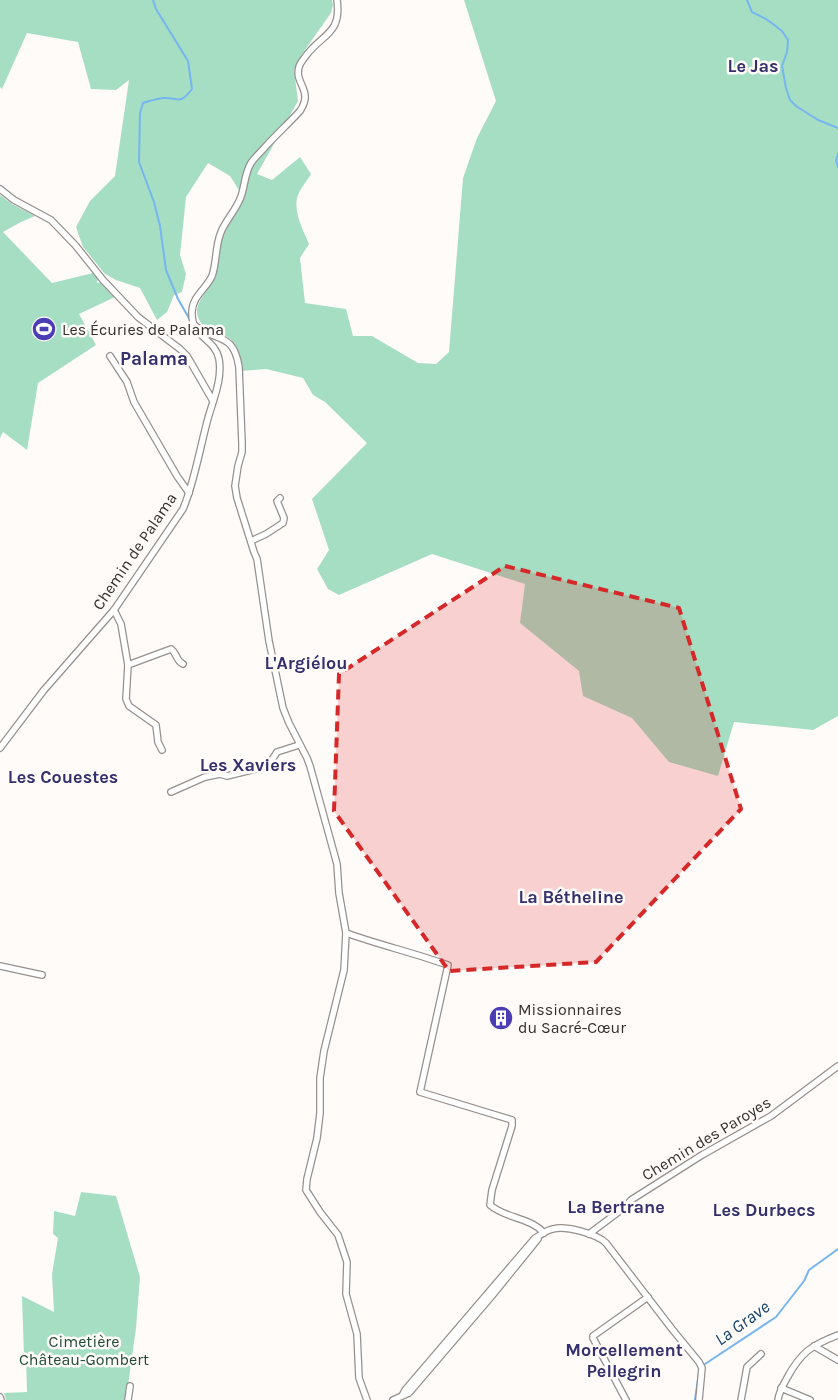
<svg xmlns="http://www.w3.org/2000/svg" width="838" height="1400" font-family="Karla,sans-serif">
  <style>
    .green { fill: #a6dec4 }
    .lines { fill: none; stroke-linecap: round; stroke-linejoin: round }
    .stream { stroke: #76b5ee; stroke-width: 2 }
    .street-casing { stroke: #95908e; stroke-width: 8 }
    .street { stroke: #fff; stroke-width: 5.5 }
    .marked { fill: #d62828; fill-opacity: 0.2; stroke: #d62828; stroke-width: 4; stroke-dasharray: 10 6; stroke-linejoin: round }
    .labels { text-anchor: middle; stroke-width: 5; stroke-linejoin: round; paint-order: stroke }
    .poi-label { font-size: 16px; fill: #32302f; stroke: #fffbf9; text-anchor: start }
    .street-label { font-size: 16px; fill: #32302f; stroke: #fffbf9 }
    .park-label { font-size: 16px; fill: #214938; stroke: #fffbf9 }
    .neighbourhood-label { font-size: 18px; font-weight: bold; fill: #33306c; stroke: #fffbf9 }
    .water-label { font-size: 18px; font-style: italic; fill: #134267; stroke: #fffbf9 }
    .quarter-label { font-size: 19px; font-weight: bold; fill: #33306c; stroke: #fffbf9 }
  </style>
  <rect width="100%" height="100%" fill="#fffbf9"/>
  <g class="green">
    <path d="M0 0H332L333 5 331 13 302 54 294 70 298 101 257 174 272 180 300 157 311 174C307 181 299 190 297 198 294 214 303 230 309 244L300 258 305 303 346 309 353 336H372L418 363 436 364 449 352 463 178 477 138 496 101 464 0H838V716L813 730 734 722 718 776 669 762 632 718 583 696 579 671 520 623 525 584 432 554 339 595 328 589 317 569 329 550 312 499 367 443 325 402 313 395 303 378 266 369 242 371C240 355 239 340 221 334 214 332 206 329 201 323 188 305 211 290 216 274 219 264 218 253 221 243 226 227 236 213 244 198L230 176 208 163 186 197 180 255 186 274 182 292 174 295 167 312 157 320 140 288 116 280 105 274 83 247 76 227 90 201 115 176 129 80 116 90 91 89 78 42 27 33 2 89 0 87Z"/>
    <path d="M0 195 12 204 35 216 21 222 3 232 52 283 93 273 99 280 97 281V283L101 282 115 297 79 314 96 345 38 383 27 450 3 432 0 438Z"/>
    <path d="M81 1192 116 1196 140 1277 136 1328 126 1400H6L4 1393 27 1392 26 1358 24 1357 22 1296 54 1312 52 1274 58 1238 53 1234 54 1211 75 1216Z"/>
  </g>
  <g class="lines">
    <g class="stream">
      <path d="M153 0 156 9 188 61 192 89C179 106 179 97 163 98 156 99 149 101 143 103L140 113 139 162 154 202 160 226 166 270 178 299 190 320"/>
      <path d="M747 0 752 12 766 19 773 24 782 31 788 40 787 52 782 66 786 88 790 100 796 106 818 120 838 128"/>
      <path d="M838 154 836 160 838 167"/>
      <path d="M702 1366 776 1317 804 1281 809 1270 838 1249"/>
      <path d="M695 1400 699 1372"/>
    </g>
    <g class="street-casing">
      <g id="street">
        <path d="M0 189 14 200 51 220 76 246 103 280 138 317 180 349 187 356 213 401"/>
        <path d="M194 325C217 343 233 331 239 367L242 443V452L238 466 235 486 237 498 254 552 257 559 269 641 283 708 289 723 307 758 310 766 337 864 339 893 346 933 344 970 324 1051 320 1078V1113L317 1138 307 1179 306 1190 320 1212 338 1235 347 1262 346 1294 357 1334 359 1378 367 1400"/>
        <path d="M110 356 127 382 134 402 177 476 189 493"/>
        <path d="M251 541 266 534 283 523 284 518 277 501 280 498"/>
        <path d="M114 610 121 624 128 665 126 699 129 706 156 725 158 742 162 750"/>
        <path d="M128 665 171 649C177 653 176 661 183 664"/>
        <path d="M0 748 44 690 114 610 183 509C194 483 199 453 206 426 211 404 223 381 219 359 215 338 191 338 192 312 192 297 206 289 212 276 217 262 215 246 221 232 226 220 235 211 240 199 245 188 244 174 251 163 255 157 261 152 266 146 277 134 289 123 300 111 314 90 294 84 299 67 300 63 303 60 305 57 321 34 342 35 337 0"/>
        <path d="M171 792 205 777 220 774 227 776 268 766 277 752 299 745"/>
        <path d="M346 933C380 945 414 953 448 965L420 1092 512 1120V1126L492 1190 490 1205C506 1219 530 1217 544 1233"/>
        <path d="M0 966 42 975"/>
        <path d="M589 1234 625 1207 631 1200 702 1155 771 1116 838 1066"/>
        <path d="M814 1346 838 1360"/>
        <path d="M781 1388 810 1400"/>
        <path d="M403 1394 405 1390 535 1238C541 1235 546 1230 553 1229 565 1225 597 1234 606 1243L672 1329 699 1362 702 1368 699 1400"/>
        <path d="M0 1397 1 1400"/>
        <path d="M128 1400 130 1386"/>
        <path d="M393 1400 409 1393 491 1297 538 1239"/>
        <path d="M626 1400 593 1338V1336L648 1297"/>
        <path d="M741 1400 747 1367 761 1354"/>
        <path d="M778 1400C779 1392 783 1385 787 1378 801 1352 812 1345 838 1335"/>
      </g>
    </g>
    <use href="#street" class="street"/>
  </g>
  <path class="marked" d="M505 566 679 608 741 809 596 962 449 971 334 811 339 674Z"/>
  <defs>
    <g id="stadium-disc" transform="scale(1.25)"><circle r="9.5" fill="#4b3eb4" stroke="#fffbf9"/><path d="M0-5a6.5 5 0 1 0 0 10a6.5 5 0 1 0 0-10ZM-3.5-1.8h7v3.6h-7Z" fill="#fff"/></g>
    <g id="building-disc" transform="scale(1.25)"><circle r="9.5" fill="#4b3eb4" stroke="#fffbf9"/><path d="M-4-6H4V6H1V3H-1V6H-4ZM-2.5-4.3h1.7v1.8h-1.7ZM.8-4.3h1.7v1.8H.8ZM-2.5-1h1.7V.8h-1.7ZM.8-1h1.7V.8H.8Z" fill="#fff"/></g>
  </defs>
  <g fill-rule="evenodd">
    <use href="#stadium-disc" x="44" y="329"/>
    <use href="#building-disc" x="501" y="1018"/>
  </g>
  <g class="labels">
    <g class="poi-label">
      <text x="62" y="335">Les Écuries de Palama</text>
      <text x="518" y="1015">Missionnaires<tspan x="518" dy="18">du Sacré-Cœur</tspan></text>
    </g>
    <g class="street-label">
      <text transform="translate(134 551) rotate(-56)" y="6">Chemin de Palama</text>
      <text transform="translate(706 1138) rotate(-31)" y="6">Chemin des Paroyes</text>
    </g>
    <g class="park-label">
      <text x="84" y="1347">Cimetière<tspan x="84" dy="18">Château-Gombert</tspan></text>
    </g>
    <g class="neighbourhood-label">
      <text x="753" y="72">Le Jas</text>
      <text x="306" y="669">L'Argiélou</text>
      <text x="248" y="771">Les Xaviers</text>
      <text x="63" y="783">Les Couestes</text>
      <text x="571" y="903">La Bétheline</text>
      <text x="616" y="1213">La Bertrane</text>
      <text x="764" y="1216">Les Durbecs</text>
      <text x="624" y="1356">Morcellement<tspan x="624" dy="21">Pellegrin</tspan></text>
    </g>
    <g class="water-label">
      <text transform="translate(742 1323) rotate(-36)" y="6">La Grave</text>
    </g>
    <g class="quarter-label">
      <text x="154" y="365">Palama</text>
    </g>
  </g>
</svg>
